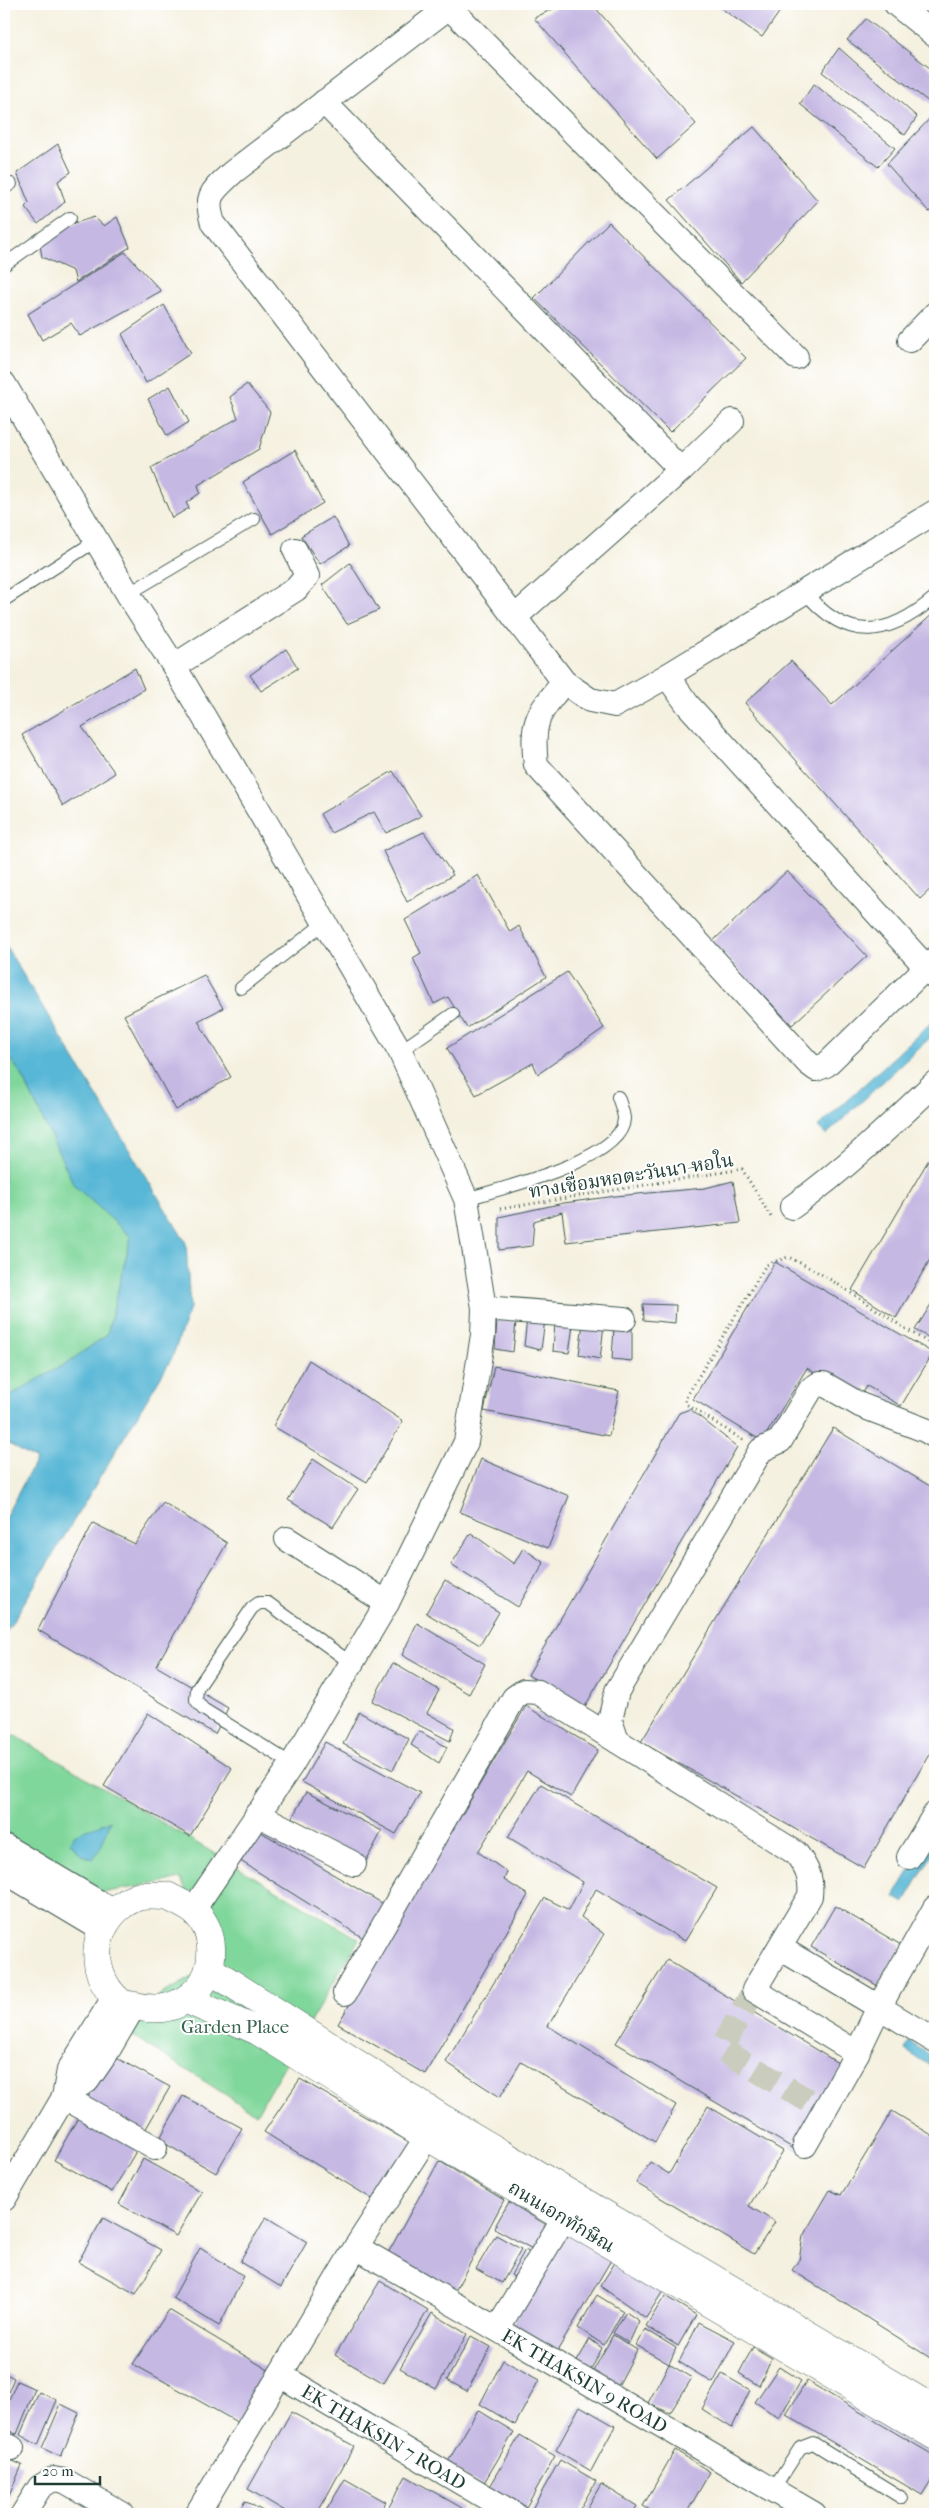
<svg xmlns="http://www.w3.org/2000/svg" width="939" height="2518" font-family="'IM FELL French Canon','Noto Serif Thai',serif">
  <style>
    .green { fill: #80d79b; stroke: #508a68 }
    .water { fill: #58b7d6; stroke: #3c7a85 }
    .building { fill: #c5b8e3 }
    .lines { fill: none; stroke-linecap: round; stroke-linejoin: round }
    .minor-tunnel { stroke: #cacdbe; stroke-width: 24; stroke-dasharray: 24 12; stroke-linecap: butt }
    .service-casing { stroke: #3f584e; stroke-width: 14 }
    .minor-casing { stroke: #3f584e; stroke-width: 26 }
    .tertiary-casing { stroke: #3f584e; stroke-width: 29 }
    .path { stroke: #3f584e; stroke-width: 3; stroke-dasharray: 1 4; stroke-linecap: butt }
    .service { stroke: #fff; stroke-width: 12 }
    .minor { stroke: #fff; stroke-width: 24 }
    .tertiary { stroke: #fff; stroke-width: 28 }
    .labels { text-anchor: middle; stroke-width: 4; stroke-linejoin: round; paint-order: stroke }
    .street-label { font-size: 19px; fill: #1f3d34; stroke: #fff }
    .park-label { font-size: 19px; fill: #37644e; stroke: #fff }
  </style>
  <rect width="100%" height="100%" fill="#fff"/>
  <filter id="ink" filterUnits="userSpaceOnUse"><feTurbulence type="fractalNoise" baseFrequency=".02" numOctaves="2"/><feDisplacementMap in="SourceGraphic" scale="10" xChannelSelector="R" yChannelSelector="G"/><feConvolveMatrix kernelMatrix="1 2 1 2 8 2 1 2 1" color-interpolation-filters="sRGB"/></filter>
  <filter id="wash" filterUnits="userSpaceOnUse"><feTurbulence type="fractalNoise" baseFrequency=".0096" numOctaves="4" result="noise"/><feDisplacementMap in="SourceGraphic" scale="20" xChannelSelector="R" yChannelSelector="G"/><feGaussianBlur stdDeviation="1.12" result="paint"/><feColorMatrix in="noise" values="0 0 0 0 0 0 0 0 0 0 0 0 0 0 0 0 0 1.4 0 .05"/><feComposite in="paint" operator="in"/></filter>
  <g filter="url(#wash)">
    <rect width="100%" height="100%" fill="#f5f1e0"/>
    <g class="green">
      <path d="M4 1050 22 1075 74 1185 131 1236 107 1335 67 1363 4 1399Z"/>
      <path d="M4 1729 359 1939 256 2114 111 2022 215 1965 181 1879 96 1894 4 1840Z"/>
    </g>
    <g class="water">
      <path d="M4 943 186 1243 190 1308 172 1358 4 1636V1519L36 1460 4 1441V1399L67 1363 107 1335 131 1237 74 1185 22 1075 4 1050Z"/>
      <path d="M935 1019V1033L826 1135 818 1127Z"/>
      <path d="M111 1820 101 1847 93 1859 81 1855 70 1842 74 1835Z"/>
      <path d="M935 1827V1850L904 1903 894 1897Z"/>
      <path d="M909 2042 935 2057V2069L905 2050Z"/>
    </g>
    <g id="blocks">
      <g class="building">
        <path d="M563 4H592L696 124 657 159 534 18Z"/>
        <path d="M715 4H785L762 37Z"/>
        <path d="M866 19 935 72 933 105 847 40Z"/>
        <path d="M839 48 917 117 905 135 822 72Z"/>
        <path d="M814 84 895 148 878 167 800 104Z"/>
        <path d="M935 113V206L929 212 887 164Z"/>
        <path d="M754 127 818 201 741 282 669 200Z"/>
        <path d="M58 144 71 172 58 181 65 202 38 224 25 207 29 203 17 173Z"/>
        <path d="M94 217 104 226 117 217 130 247 76 282 73 271 42 257 40 245 72 224Z"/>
        <path d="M609 222 746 358 670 432 534 298Z"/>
        <path d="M125 252 161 291 80 336 71 323 42 340 28 314Z"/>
        <path d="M164 305 191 353 146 383 122 334Z"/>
        <path d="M247 384 270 412 259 449 198 485 200 493 186 503 189 508 172 518 151 468 238 418 230 397Z"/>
        <path d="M170 386 189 422 167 436 148 399Z"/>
        <path d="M295 450 323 503 272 534 243 482Z"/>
        <path d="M333 517 349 546 320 564 301 536Z"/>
        <path d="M350 563 379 610 347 624 322 585Z"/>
        <path d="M935 612V885L920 899 745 703 791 661 832 705Z"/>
        <path d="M286 649 298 668 261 691 250 675Z"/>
        <path d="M135 668 144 689 82 727 115 773 63 806 22 735Z"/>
        <path d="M393 771 421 816 386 833 374 812 331 833 320 814Z"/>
        <path d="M424 832 453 875 407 902 383 851Z"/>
        <path d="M787 871 867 956 792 1025 712 942Z"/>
        <path d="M478 875 510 932 519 926 546 977 467 1028 448 997 434 1004 413 958 421 953 405 920Z"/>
        <path d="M567 972 604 1028 538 1074 533 1063 476 1095 447 1048Z"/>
        <path d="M204 975 223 1008 198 1021 231 1077 176 1110 124 1015Z"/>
        <path d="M935 1149V1251L896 1318 852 1290Z"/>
        <path d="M733 1181 740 1223 566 1242 562 1212 534 1221 532 1246 499 1250V1217L564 1203 616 1196 705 1188Z"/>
        <path d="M775 1262 933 1353 901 1406 867 1386 858 1401 807 1368 762 1441 693 1399Z"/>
        <path d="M935 1298V1341L915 1330Z"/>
        <path d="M643 1304 676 1305 675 1323 644 1320Z"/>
        <path d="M527 1318 545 1319 541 1350 524 1346Z"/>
        <path d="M497 1319 516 1322 513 1352 495 1349Z"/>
        <path d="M555 1322 573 1325 569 1353 553 1351Z"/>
        <path d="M583 1322 604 1325 600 1359 579 1355Z"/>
        <path d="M614 1328H632V1361L612 1359Z"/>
        <path d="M309 1360 403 1421 367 1482 273 1426Z"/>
        <path d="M494 1366 619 1391 609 1436 484 1411Z"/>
        <path d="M690 1409 737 1447 584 1708 528 1675 679 1413Z"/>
        <path d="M833 1428 935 1489V1744L864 1868 641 1742Z"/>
        <path d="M313 1459 358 1489 333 1527 288 1500Z"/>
        <path d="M481 1459 569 1496 548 1548 460 1512Z"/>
        <path d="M163 1502 227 1543 156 1666 228 1708 215 1734 38 1630 93 1523 135 1544Z"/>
        <path d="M471 1533 514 1564 523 1548 544 1563 518 1607 451 1565Z"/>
        <path d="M445 1580 499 1612 480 1645 426 1613Z"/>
        <path d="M417 1623 485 1664 469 1694 402 1655Z"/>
        <path d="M393 1663 439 1690 427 1713 454 1728 450 1741 372 1701Z"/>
        <path d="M526 1706 598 1750 571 1797 527 1771 478 1852 507 1872 504 1880 528 1895 425 2074 338 2024Z"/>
        <path d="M359 1712 409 1739 393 1770 343 1744Z"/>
        <path d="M148 1713 232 1768 190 1836 104 1786Z"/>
        <path d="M419 1731 447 1747 439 1763 411 1745Z"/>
        <path d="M325 1742 420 1793 396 1834 302 1782Z"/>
        <path d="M541 1784 717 1888 685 1941 596 1889 581 1917 604 1934 548 2026 676 2105 655 2142 521 2062 500 2097 446 2062 545 1898 569 1910 583 1882 508 1837Z"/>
        <path d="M306 1792 382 1831 365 1863 290 1822Z"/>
        <path d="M261 1832 387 1906 368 1941 239 1860Z"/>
        <path d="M835 1906 901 1945 878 1986 811 1947Z"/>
        <path d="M667 1960 843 2066 796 2150 616 2043Z"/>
        <path d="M111 2055 170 2087 144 2132 87 2099Z"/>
        <path d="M300 2079 414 2145 377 2202 264 2132Z"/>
        <path d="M183 2096 242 2128 216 2173 159 2140Z"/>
        <path d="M708 2106 783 2151 749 2206 775 2222 754 2254 636 2183 650 2162 669 2174Z"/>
        <path d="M892 2111 935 2137V2361L792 2270 799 2260 803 2236 830 2190 841 2195Z"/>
        <path d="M79 2116 138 2148 112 2192 54 2160Z"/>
        <path d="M143 2159 202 2192 176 2236 119 2204Z"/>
        <path d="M439 2161 504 2200 454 2293 387 2255Z"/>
        <path d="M509 2202 550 2227 536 2251 494 2228Z"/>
        <path d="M266 2217 307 2242 281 2287 240 2262Z"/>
        <path d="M103 2218 161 2250 136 2294 78 2262Z"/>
        <path d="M567 2230 614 2255 556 2353 511 2326Z"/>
        <path d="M496 2235 521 2249 502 2283 476 2269Z"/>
        <path d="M200 2248 244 2276 219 2326 173 2298Z"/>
        <path d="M525 2250 533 2255 520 2280 511 2275Z"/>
        <path d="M618 2258 665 2288 646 2318 600 2286Z"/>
        <path d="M380 2281 428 2310 384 2383 335 2355Z"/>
        <path d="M597 2295 623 2311 604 2345 578 2328Z"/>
        <path d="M665 2296 696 2315 678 2346 646 2326Z"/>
        <path d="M169 2310 275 2374 244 2426 133 2364Z"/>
        <path d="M626 2312 639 2321 629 2343 613 2333Z"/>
        <path d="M432 2313 467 2334 436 2389 400 2368Z"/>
        <path d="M699 2322 735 2341 713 2383 679 2362Z"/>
        <path d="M645 2329 676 2348 669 2364 636 2345Z"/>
        <path d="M613 2335 637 2350 617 2388 591 2375Z"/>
        <path d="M471 2336 491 2347 467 2391 447 2380Z"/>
        <path d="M590 2339 602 2348 589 2374 576 2363Z"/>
        <path d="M753 2347 772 2358 759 2386 739 2373Z"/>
        <path d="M503 2360 539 2380 515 2425 480 2404Z"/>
        <path d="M669 2364 692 2378 670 2413 648 2403Z"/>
        <path d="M779 2367 801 2381 779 2418 755 2402Z"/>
        <path d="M4 2373 14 2378 4 2402Z"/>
        <path d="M722 2374 750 2390 732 2428 702 2409Z"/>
        <path d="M17 2381 35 2389 17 2434 4 2427V2411Z"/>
        <path d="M807 2381 935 2456V2474L922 2495 786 2415Z"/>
        <path d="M39 2392 57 2400 38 2445 20 2435Z"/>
        <path d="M61 2404 79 2413 61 2457 42 2448Z"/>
        <path d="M580 2406 615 2426 591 2471 556 2450Z"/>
        <path d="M478 2410 514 2432 482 2486 446 2465Z"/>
        <path d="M291 2412 354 2446 317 2514H290L248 2489Z"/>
        <path d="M520 2435 555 2456 524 2511 488 2490Z"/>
        <path d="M675 2450 710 2472 686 2514H657L643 2506Z"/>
        <path d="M4 2457 22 2465 4 2508Z"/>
        <path d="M560 2460 596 2481 577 2514H529Z"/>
        <path d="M406 2476 462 2508 459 2514H385Z"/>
        <path d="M345 2479 386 2502 378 2514H324Z"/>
        <path d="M601 2484 637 2506 632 2514H584Z"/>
        <path d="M245 2501 268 2514H237Z"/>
      </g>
    </g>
  </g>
  <g filter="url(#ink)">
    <use href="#blocks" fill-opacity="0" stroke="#3f584e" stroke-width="1"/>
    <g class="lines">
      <path class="minor-tunnel" d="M754 1990 721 2049 824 2110"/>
      <g class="service-casing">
        <g id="service">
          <path d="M4 188 11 184"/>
          <path d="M4 265 70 218"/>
          <path d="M804 591C846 643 887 638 935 597"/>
          <path d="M128 594 254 519"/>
          <path d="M4 600 97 540"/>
          <path d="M241 988 324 923"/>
          <path d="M400 1051 453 1014"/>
          <path d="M466 1199C499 1189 623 1160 624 1119 624 1113 620 1103 618 1097"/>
          <path d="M292 1764 203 1709 196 1700 197 1689 252 1608 259 1603H268L351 1663"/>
          <path d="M773 2490 800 2448 813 2443 902 2498"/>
        </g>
      </g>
      <g class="minor-casing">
        <g id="minor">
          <path d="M453 4 233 172C213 191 204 195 213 223L564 682 590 700 615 705 667 676 935 512"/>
          <path d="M896 4 935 35"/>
          <path d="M449 7 796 357"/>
          <path d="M324 102 681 470"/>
          <path d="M910 340 935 314"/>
          <path d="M4 384 128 594 174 666 400 1051 466 1199 484 1308 483 1335 466 1442 387 1603 292 1764 193 1910"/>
          <path d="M515 617 681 470 732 421"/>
          <path d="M174 666 296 589 307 576 295 550"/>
          <path d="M667 676 688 705 935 977"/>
          <path d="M564 682C537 715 531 721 536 765L808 1063 816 1069 826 1065 935 959"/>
          <path d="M792 1207C844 1170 889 1127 935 1083"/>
          <path d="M484 1308 624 1319"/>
          <path d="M287 1539 387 1603"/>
          <path d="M257 1814 354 1864"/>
          <path d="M4 1846 113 1911"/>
          <path d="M909 1857 935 1814"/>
          <path d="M4 1871 101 1929"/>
          <path d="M935 1908 879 2007 935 2041"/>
          <path d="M780 1948 879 2007 857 2053 805 2145"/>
          <path d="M345 1993 514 1698 524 1691 538 1692 617 1741"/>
          <path d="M857 2053 754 1990 810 1896C812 1878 807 1868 796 1853L617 1741 610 1720 617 1691 761 1450 780 1441 811 1389 819 1384H824L860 1405 925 1430 935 1436"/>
          <path d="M66 2092 87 2081 107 2052 134 2006"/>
          <path d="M64 2097 155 2148"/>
          <path d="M4 2199 64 2097 69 2070 115 1996"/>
          <path id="s1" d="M356 2247 814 2514"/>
          <path d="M497 2329 564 2218"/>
          <path id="s2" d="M280 2375 514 2514"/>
          <path d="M4 2443 12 2448"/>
          <path d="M23 2514 40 2487 53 2479 65 2481 122 2514"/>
          <path d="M197 2514 356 2247 437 2121"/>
        </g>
      </g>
      <g class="tertiary-casing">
        <g id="tertiary">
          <path d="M167 1896C176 1901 186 1905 194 1911 216 1930 217 1969 197 1990 179 2008 159 2012 135 2006 130 2005 124 2005 120 2002 83 1971 93 1914 137 1897 145 1894 158 1896 167 1896Z"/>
          <path d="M209 1969 440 2117 935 2410"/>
          <path d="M187 2000 258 2031 428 2137 935 2436"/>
        </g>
      </g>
      <g class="path">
        <path d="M500 1209 742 1169 771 1217"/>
        <path d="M743 1440 686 1404 685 1399 766 1265 788 1257C841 1281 885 1319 935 1346"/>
      </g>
      <use href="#service" class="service"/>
      <use href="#minor" class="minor"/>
      <use href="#tertiary" class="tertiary"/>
    </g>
  </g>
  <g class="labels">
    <g class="street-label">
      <text transform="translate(631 1175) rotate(-9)" y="7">ทางเชื่อมหอตะวันนา-หอใน</text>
      <text transform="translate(562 2216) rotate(31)" y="7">ถนนเอกทักษิณ</text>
      <text dy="7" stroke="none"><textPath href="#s1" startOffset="265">EK THAKSIN 9 ROAD</textPath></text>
      <text dy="7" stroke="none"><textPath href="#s2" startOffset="121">EK THAKSIN 7 ROAD</textPath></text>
    </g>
    <g class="park-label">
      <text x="235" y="2033">Garden Place</text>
    </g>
  </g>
  <rect width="939" height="2518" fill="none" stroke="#fff" stroke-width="20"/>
  <path d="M35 2476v8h65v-8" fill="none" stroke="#1f3d34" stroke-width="2.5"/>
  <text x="42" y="2476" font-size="15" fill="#1f3d34" stroke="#ffffff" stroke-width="4" paint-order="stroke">20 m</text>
</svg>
